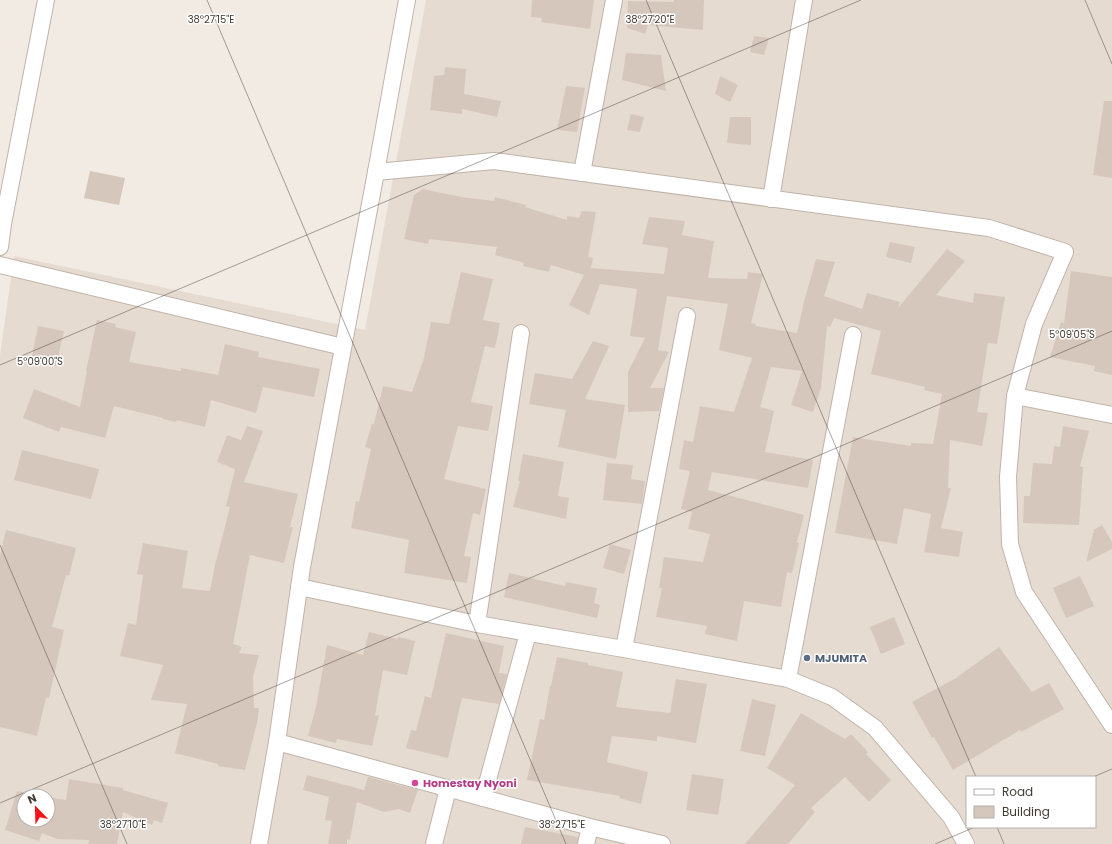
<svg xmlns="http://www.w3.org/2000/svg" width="1112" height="844" font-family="Poppins,sans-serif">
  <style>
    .residential { fill: #e6dbd1; fill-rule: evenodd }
    .building { fill: #d6c7bc }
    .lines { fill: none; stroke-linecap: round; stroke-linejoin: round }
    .minor-casing { stroke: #c0b3a9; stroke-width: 18 }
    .minor { stroke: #fff; stroke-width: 16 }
    .ticks { fill: none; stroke: #433a33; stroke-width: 1; stroke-opacity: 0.45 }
    .service-dot { fill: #5c6f8a; stroke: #fff; stroke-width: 1.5 }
    .hotel-dot { fill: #d1479c; stroke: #fff; stroke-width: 1.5 }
    .labels { text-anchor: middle; stroke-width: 3; stroke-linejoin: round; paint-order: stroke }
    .service-label { font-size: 11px; font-weight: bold; fill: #4e5e75; stroke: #fff; text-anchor: start }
    .hotel-label { font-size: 11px; font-weight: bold; fill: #b23c85; stroke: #fff; text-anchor: start }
    .ticks-label { font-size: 10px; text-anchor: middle; fill: #433a33; stroke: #fff; stroke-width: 3; stroke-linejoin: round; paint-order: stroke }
  </style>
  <rect width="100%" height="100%" fill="#f2ebe3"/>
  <path class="residential" d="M426 0H1112V844H0V355L14 256 365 330ZM967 777H1095V827H967ZM24 796H48V820H24Z"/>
  <g class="building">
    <path d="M532 0H594L590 29 541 22 542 18 531 17Z"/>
    <path d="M674 0H704L703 30 648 25 645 34 627 28 628 1 674 2Z"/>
    <path d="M754 36 769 38 764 55 750 52Z"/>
    <path d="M626 53 661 55 666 91 622 80Z"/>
    <path d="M445 67 466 69 464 94 501 101 497 117 462 109V114L430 110 434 76 444 75Z"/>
    <path d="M720 76 738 85 730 102 715 94Z"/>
    <path d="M566 86 585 88 577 132 557 130Z"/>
    <path d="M1104 101H1112V178L1093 175Z"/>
    <path d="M631 114 644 117 640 132 627 130Z"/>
    <path d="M730 117H751V145L727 143Z"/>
    <path d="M90 171 125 178 119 205 84 198Z"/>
    <path d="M423 189 461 197 494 201 495 197 526 205 525 207 567 220V216L579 218 582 211 596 212 588 257 593 258 591 268 664 274 668 248 642 244 649 217 685 221 682 235 714 241 708 278 747 279 748 272 763 274 751 323 756 324 755 326 797 333 804 302 816 259 835 262 824 296 862 309 867 293 900 302 898 308 947 249 965 261 936 295 973 303 974 293 1005 297 997 344 988 343 977 412 988 413 982 446 950 440 948 488H951L941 528 963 532 959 557 924 552 931 514 904 508 897 544 835 533 853 437 911 446V443L933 444 942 394 924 390 925 387 871 374 881 331 834 318 830 327 827 326 821 388 813 412 791 405 802 371 771 367 760 407 774 411 765 452 813 460 808 488 712 472 708 490 804 515 797 542 799 543 792 573 787 572 781 607 744 601 737 641 705 634 707 626 656 617 662 588H659L664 557 703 562 710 534 688 529 692 512 681 509 690 471 679 469 684 440 693 442 700 406 734 412 752 358 719 350 728 304 667 296 658 350 669 352 650 388H664L659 411 628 412V372L645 338 630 336 637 289 600 284 589 315 569 305 584 275 551 265 549 272 523 266 524 263 495 255 497 247 429 239 428 244 404 239 414 195Z"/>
    <path d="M890 242 915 247 911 263 886 257Z"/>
    <path d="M1071 271 1112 277V375L1094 371 1095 366 1050 357 1061 322 1064 323Z"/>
    <path d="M461 272 493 279 483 320 500 323 495 348 485 346 471 402 493 406 488 431 458 426 444 479 486 489 480 515 473 513 464 556 471 557 467 583 404 573 409 540 351 528 356 501 359 502 371 449 365 447 372 424H374L383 386 412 392 424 358 431 322 449 324Z"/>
    <path d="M97 320 116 324 115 327 136 332 129 362 181 371V368L218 375 225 344 259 352 258 357 320 369 314 397 263 387 256 413 211 400 205 427 177 420 176 422 163 419V418L114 406 105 438 61 427 59 432 23 418 34 389 80 407 87 371H86Z"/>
    <path d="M38 326 64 331 56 366 31 361Z"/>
    <path d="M593 341 609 346 585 399 625 405 616 459 558 447 566 410 529 404 535 373 572 379Z"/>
    <path d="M247 426 263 431 244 482 298 494 290 527H293L284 563 250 555 233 644 242 647 239 653 259 655 253 677 254 708H259L257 723 245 770 218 766V764L175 753 187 704 151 700 163 665 120 656 128 623 136 625 143 575 137 574 143 543 188 551 182 588 210 591 215 565 230 507 226 506 235 469 217 462 227 435 241 440Z"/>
    <path d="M1063 426 1089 431 1080 466 1083 467 1079 525 1023 523 1024 496H1030L1033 463 1052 464 1054 446 1060 447Z"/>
    <path d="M22 450 99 469 91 499 14 480Z"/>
    <path d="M523 454 564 462 558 496 569 498 566 519 513 507 520 481H518Z"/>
    <path d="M607 463 633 465 631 479 645 481 642 504 603 500Z"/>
    <path d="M1102 525 1112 542V549L1086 562 1094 530Z"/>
    <path d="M6 530 76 548 69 576 66 575 52 627 64 630 49 698H46L37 736 0 727V555Z"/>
    <path d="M610 544 631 550 624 574 603 568Z"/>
    <path d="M509 573 565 586 566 582 597 588 594 603 600 605 597 618 504 597Z"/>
    <path d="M1080 576 1094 606 1066 618 1053 588Z"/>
    <path d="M894 617 905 644 881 654 870 627Z"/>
    <path d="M369 632 398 639V637L415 641 407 675 383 670 375 716 379 715 372 746 337 739 336 743 308 736 316 707 327 645 363 655Z"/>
    <path d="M446 633 504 646 499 673 507 674 499 704 462 698 448 758 406 748 411 730 416 731 425 696 431 698Z"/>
    <path d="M999 647 1032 692 1049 683 1064 709 1021 732 1020 730 953 770 934 737 932 738 912 702 956 678Z"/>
    <path d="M557 657 588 663V665L623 672 616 707 670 713 676 679 707 684 696 743 657 736V741L612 736 607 762 648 772 641 804 619 798 620 796 527 780 540 719 544 720 550 686H551Z"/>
    <path d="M752 699 776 705 765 756 740 751Z"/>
    <path d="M801 713 845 739 851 734 868 752 866 754 891 780 869 802 845 777 811 808 815 812 788 844H745L795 785 767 768Z"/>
    <path d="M692 774 724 779 718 815 686 810Z"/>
    <path d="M307 775 364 790 368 777 418 790 410 813 399 809 384 812 357 802 350 840 347 839V844H328L332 821 325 820 329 797 303 790Z"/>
    <path d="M69 779 123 788V790L168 803 162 823 154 820 152 825 123 812 117 844H88L89 840 57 839 42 833 39 841 5 830 17 791 45 796H24V820H48V797L66 800Z"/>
    <path d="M525 827 578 837 577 844H521Z"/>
  </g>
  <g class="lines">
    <g class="minor-casing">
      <g id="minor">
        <path d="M376 172 407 0"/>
        <path d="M582 173 614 0"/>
        <path d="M771 199 804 0"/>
        <path d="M0 247 3 224 46 0"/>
        <path d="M0 265 343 347"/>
        <path d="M1015 396 1112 415"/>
        <path d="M299 587 477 624 624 649 788 679 832 697 875 728 951 817 966 844"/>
        <path d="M477 624 521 333"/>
        <path d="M624 649 687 316"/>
        <path d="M788 679 853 335"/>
        <path d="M277 742 590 827 662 844"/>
        <path d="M483 798 528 633"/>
        <path d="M259 844 277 742 302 567 376 172 494 161 989 228 1065 252 1034 324 1015 396 1008 477 1010 544 1024 592 1112 725"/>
        <path d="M434 844 448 789"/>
        <path d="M586 844 590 827"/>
      </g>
    </g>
    <use href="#minor" class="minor"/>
  </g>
  <path class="ticks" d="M207 0 566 844M646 0 976 777M1085 0 1112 64M0 365 861 0M0 545 127 844M1093 777 1112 769M0 803 1112 331M997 827 1004 844M935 844 975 827"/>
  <circle class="service-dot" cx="807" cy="658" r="4"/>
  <circle class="hotel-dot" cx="415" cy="783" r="4"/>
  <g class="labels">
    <g class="service-label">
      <text x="815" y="662">MJUMITA</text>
    </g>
    <g class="hotel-label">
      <text x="423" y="787">Homestay Nyoni</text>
    </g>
  </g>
  <g class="ticks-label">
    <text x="211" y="23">38°27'15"E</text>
    <text x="650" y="23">38°27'20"E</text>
    <text x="1072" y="338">5°09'05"S</text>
    <text x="40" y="365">5°09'00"S</text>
    <text x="123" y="828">38°27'10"E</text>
    <text x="562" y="828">38°27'15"E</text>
  </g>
  <rect x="966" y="776" width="130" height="52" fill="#ffffff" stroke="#b4b0ad"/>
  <rect x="974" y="789" width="20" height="6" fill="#ffffff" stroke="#b4b0ad"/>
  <text x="1002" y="796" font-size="12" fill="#433a33">Road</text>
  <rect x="974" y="806" width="20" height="12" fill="#d6c7bc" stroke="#b4b0ad"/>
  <text x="1002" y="816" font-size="12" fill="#433a33">Building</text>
  <g transform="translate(36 808) rotate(337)"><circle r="19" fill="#ffffff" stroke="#b4b0ad"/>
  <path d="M0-3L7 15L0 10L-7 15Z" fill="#fb111a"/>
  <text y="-6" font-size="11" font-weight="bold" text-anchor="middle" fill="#433a33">N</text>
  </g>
</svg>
